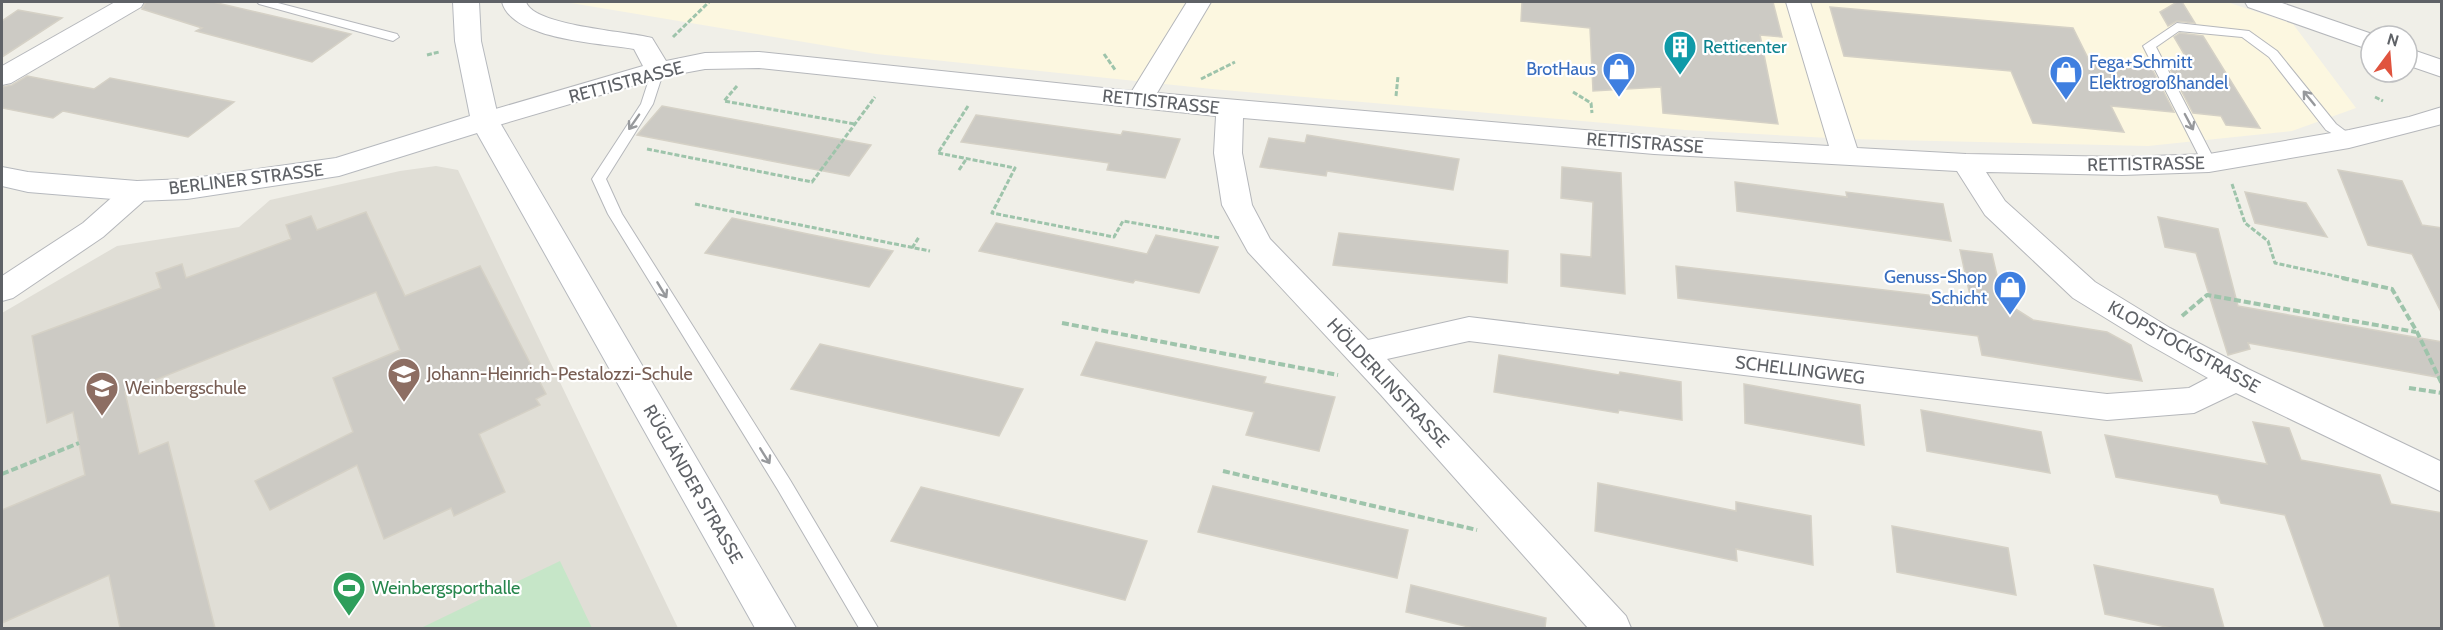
<svg xmlns="http://www.w3.org/2000/svg" width="2443" height="630" font-family="Cabin,sans-serif">
  <style>
    .commercial { fill: #fcf7e0 }
    .education { fill: #e0ded6 }
    .green { fill: #c6e6c8 }
    .building { fill: #cccac4; stroke: #d5d1c6; stroke-width: 1.5 }
    .lines { fill: none; stroke-linecap: round; stroke-linejoin: round }
    .lane-casing { stroke: #b5b7bb; stroke-width: 2 }
    .street-casing { stroke: #b5b7bb; stroke-width: 2 }
    .secondary-casing { stroke: #b6b9be; stroke-width: 2 }
    .path-far1 { stroke: #9ec4ab; stroke-width: 3; stroke-dasharray: 5 2; stroke-linecap: butt }
    .path { stroke: #9ec4ab; stroke-width: 4; stroke-dasharray: 7 3; stroke-linecap: butt }
    .lane { fill: #fff; fill-rule: evenodd }
    .street { fill: #fff; fill-rule: evenodd }
    .secondary { fill: #fff; fill-rule: evenodd }
    .oneway { stroke: #97999c }
    .labels { text-anchor: middle; stroke-width: 4.5; stroke-linejoin: round; paint-order: stroke }
    .culture-label { font-size: 18px; fill: #0d838f; stroke: #fff; text-anchor: start }
    .shop-label { font-size: 18px; fill: #366cbe; stroke: #fff; text-anchor: end }
    .street-label { font-size: 18px; fill: #5f6267; stroke: #fff }
    .education-label { font-size: 18px; fill: #785e54; stroke: #fff; text-anchor: start }
    .leisure-label { font-size: 18px; fill: #27864d; stroke: #fff; text-anchor: start }
  </style>
  <rect width="100%" height="100%" fill="#f0efe8"/>
  <path class="commercial" d="M565 2H2227L2293 24 2356 108 2292 131 2148 146 1848 139 1685 130 1212 89 876 54Z"/>
  <path class="education" d="M436 166 458 170 678 628H2V313L117 246 239 227 270 200 400 171Z"/>
  <path class="green" d="M560 561 592 628H421Z"/>
  <g class="building">
    <path d="M146 2H213L351 34 312 62 196 31 202 28 142 9Z"/>
    <path d="M1522 2H1773L1782 37 1760 35 1778 124 1663 113 1661 87 1593 91 1590 28 1521 21Z"/>
    <path d="M2177 2H2182L2195 23 2177 21 2168 26 2160 12Z"/>
    <path d="M1830 7 2073 28 2089 60 2150 65 2174 112 2111 106 2124 132 2033 123 2011 71 1844 56Z"/>
    <path d="M18 10 62 18 2 57V21Z"/>
    <path d="M2180 33 2203 36 2260 128 2226 125 2221 116 2193 113 2169 67 2193 69 2174 37Z"/>
    <path d="M27 76 94 89 110 78 234 102 188 137 63 111 53 118 2 108V87L12 85Z"/>
    <path d="M662 106 742 121 871 145 849 176 637 135Z"/>
    <path d="M976 115 1121 135 1123 131 1180 139 1165 178 1107 170 1109 163 961 142Z"/>
    <path d="M1307 135 1459 159 1453 190 1327 171 1326 176 1260 167 1269 138 1305 143Z"/>
    <path d="M1562 167 1621 173 1625 294 1561 286V254L1591 257 1593 202 1561 198Z"/>
    <path d="M2338 170 2402 181 2422 225 2442 228V314L2412 254 2368 245Z"/>
    <path d="M1735 182 1847 197 1846 192 1943 204 1951 241 1737 211Z"/>
    <path d="M2245 192 2306 203 2327 237 2255 223Z"/>
    <path d="M366 212 405 296 480 266 546 394 536 399 540 405 479 434 505 492 454 516 451 508 384 539 357 465 270 510 255 481 353 432 333 378 400 350 376 292 125 392 139 454 168 442 215 628H120L109 575 2 623V510L85 475 73 412 47 423 32 336 161 288 156 273 182 264 186 278 291 239 286 225 311 216 317 230Z"/>
    <path d="M2158 217 2218 229 2238 306 2442 342V378L2248 343 2250 349 2228 355 2196 253 2165 247Z"/>
    <path d="M732 218 808 234 893 251 869 287 705 253Z"/>
    <path d="M996 223 1147 254 1156 235 1218 247 1199 293 1135 280 1133 283 979 251Z"/>
    <path d="M1339 233 1508 251 1507 283 1333 265Z"/>
    <path d="M1960 250 1992 254 2003 301 2033 320 2107 332 2131 345 2142 381 1982 355 1978 336 1678 298 1676 266 1971 300Z"/>
    <path d="M1096 342 1266 377 1264 383 1335 397 1319 451 1246 435 1254 412 1081 375Z"/>
    <path d="M820 344 955 374 1023 389 999 436 791 389Z"/>
    <path d="M1499 355 1619 375 1620 372 1681 382 1682 420 1619 410 1618 413 1494 392Z"/>
    <path d="M1744 384 1860 405 1864 445 1745 423Z"/>
    <path d="M1921 410 2041 432 2050 473 1927 451Z"/>
    <path d="M2253 422 2289 428 2301 460 2380 475 2391 504 2442 513V628H2325L2285 515 2221 503 2218 495 2116 477 2105 435 2267 464Z"/>
    <path d="M1598 483 1736 511V502L1811 516 1813 565 1736 549 1737 561 1595 531Z"/>
    <path d="M1213 486 1408 530 1397 578 1198 532Z"/>
    <path d="M921 487 1147 541 1125 600 891 541Z"/>
    <path d="M1892 526 2008 548 2016 595 1897 572Z"/>
    <path d="M2094 565 2213 589 2224 628H2171L2105 614Z"/>
    <path d="M1411 585 1546 618 1545 628H1473L1406 612Z"/>
  </g>
  <g class="lines">
    <g class="lane-casing">
      <g id="lane">
        <path d="M257 2H274L397 34 399 37 393 41 259 4Z"/>
        <path d="M2177 23 2249 31 2277 51 2336 124 2356 139 2349 143 2326 130 2269 57 2242 37 2179 31 2156 47 2216 163 2214 166H2204L2143 46Z"/>
        <path d="M658 66 664 70 653 104 606 179 622 214 790 480 878 628H859L778 490 608 214 592 179 641 104 652 70Z"/>
      </g>
    </g>
    <g class="street-casing">
      <g id="street">
        <path d="M115 2H144L141 7 11 83 2 85V66Z"/>
        <path d="M502 2H526C534 26 626 31 652 38L666 61 705 53 759 52 1132 91 1187 2H1211L1157 93 1654 136 1829 146 1786 2H1810L1857 148 1966 154 2122 157 2209 154 2349 130 2409 117 2442 107V124L2349 148 2209 172 2122 175 1986 172 2005 201 2095 282 2170 328 2248 369 2442 462V492L2236 393 2194 413 2107 420 1469 341 1387 359 1626 616 1631 628H1588L1381 395 1248 252 1222 205 1214 153 1216 116 759 68 705 69 662 77 485 129 475 127 471 121 475 115 643 66 634 49C600 43 512 40 502 2ZM1243 118 1654 154 1957 171 1985 215 2073 298 2148 344 2208 378 2189 388 2107 394 1469 317 1368 340 1270 239 1252 205 1242 153Z"/>
        <path d="M2245 2H2279L2378 36H2371V50L2362 47 2248 7Z"/>
        <path d="M2407 48 2442 60V77L2407 65Z"/>
        <path d="M137 182 147 184 151 191 147 198 103 237 13 298 2 301V276L83 223 127 184Z"/>
      </g>
    </g>
    <g class="secondary-casing">
      <path id="secondary" d="M453 2H479L481 41 499 121 796 628H755L477 133 339 176 187 199 137 201 28 192 2 186V167L28 172 137 181 187 179 336 158 470 116 455 41Z"/>
    </g>
    <g class="path-far1">
      <path d="M673 37 709 2"/>
      <path d="M1104 54 1116 71"/>
      <path d="M427 55 439 52"/>
      <path d="M1201 79 1235 62"/>
      <path d="M737 86 724 101 855 124"/>
      <path d="M1573 92 1591 103 1592 113"/>
      <path d="M1396 96 1398 76"/>
      <path d="M2375 97 2383 101"/>
      <path d="M968 106 938 153 1015 168 992 213 1114 237 1123 221 1220 238"/>
      <path d="M647 149 812 182 875 97"/>
      <path d="M959 170 967 158"/>
      <path d="M2232 184 2245 223 2268 241 2275 263 2349 279"/>
      <path d="M695 204 930 251"/>
      <path d="M912 248 919 237"/>
    </g>
    <g class="path">
      <path d="M2342 278 2392 289 2417 332 2442 384"/>
      <path d="M2182 316 2207 295 2416 332"/>
      <path d="M1062 323 1338 375"/>
      <path d="M2409 388 2442 393"/>
      <path d="M1223 471 1477 530"/>
      <path d="M2 474 79 443"/>
    </g>
    <use href="#lane" class="lane"/>
    <use href="#street" class="street"/>
    <use href="#secondary" class="secondary"/>
  </g>
  <defs><path id="oneway-shaft" d="M-6 0H5M1.5-3L5.5 0L1.5 3" fill="none" stroke-width="1.6" stroke-linecap="round" stroke-linejoin="round" transform="scale(1.5)"/></defs>
  <g class="oneway">
    <use href="#oneway-shaft" transform="translate(2309 98) rotate(-129)"/>
    <use href="#oneway-shaft" transform="translate(634 122) rotate(125)"/>
    <use href="#oneway-shaft" transform="translate(2189 122) rotate(62)"/>
    <use href="#oneway-shaft" transform="translate(662 290) rotate(59)"/>
    <use href="#oneway-shaft" transform="translate(765 456) rotate(58)"/>
  </g>
  <defs>
    <g id="building-pin" transform="scale(1.725)"><path d="M0 17L-7.5 6A9.5 9.5 0 1 1 7.5 6Z" fill="#0f9aa8" stroke="#fff"/><path d="M-4-6H4V6H1V3H-1V6H-4ZM-2.5-4.3h1.7v1.8h-1.7ZM.8-4.3h1.7v1.8H.8ZM-2.5-1h1.7V.8h-1.7ZM.8-1h1.7V.8H.8Z" fill="#fff"/></g>
    <g id="shop-pin" transform="scale(1.725)"><path d="M0 17L-7.5 6A9.5 9.5 0 1 1 7.5 6Z" fill="#3f7fe0" stroke="#fff"/><path d="M-5-2.5h2.3a2.7 3.5 0 0 1 5.4 0H5L5.5 6h-11ZM-1.5-2.5h3a1.5 2.3 0 0 0-3 0Z" fill="#fff"/></g>
    <g id="school-pin" transform="scale(1.725)"><path d="M0 17L-7.5 6A9.5 9.5 0 1 1 7.5 6Z" fill="#8d6e63" stroke="#fff"/><path d="M0-5L7-2L0 1L-7-2ZM-4 1L0 2.5L4 1V4Q0 6-4 4Z" fill="#fff"/></g>
    <g id="stadium-pin" transform="scale(1.725)"><path d="M0 17L-7.5 6A9.5 9.5 0 1 1 7.5 6Z" fill="#2e9e5b" stroke="#fff"/><path d="M0-5a6.5 5 0 1 0 0 10a6.5 5 0 1 0 0-10ZM-3.5-1.8h7v3.6h-7Z" fill="#fff"/></g>
  </defs>
  <g fill-rule="evenodd">
    <use href="#building-pin" x="1680" y="47"/>
    <use href="#shop-pin" x="1619" y="69"/>
    <use href="#shop-pin" x="2066" y="72"/>
    <use href="#shop-pin" x="2010" y="287"/>
    <use href="#school-pin" x="404" y="374"/>
    <use href="#school-pin" x="102" y="388"/>
    <use href="#stadium-pin" x="349" y="588"/>
  </g>
  <g class="labels">
    <g class="culture-label">
      <text x="1703" y="53">Retticenter</text>
    </g>
    <g class="shop-label">
      <text x="2089" y="68" text-anchor="start">Fega+Schmitt<tspan x="2089" dy="21">Elektrogroßhandel</tspan></text>
      <text x="1596" y="75">BrotHaus</text>
      <text x="1987" y="283">Genuss-Shop<tspan x="1987" dy="21">Schicht</tspan></text>
    </g>
    <g class="street-label">
      <text transform="translate(626 82) rotate(-15)" y="6">RETTISTRASSE</text>
      <text transform="translate(1161 102) rotate(6)" y="6">RETTISTRASSE</text>
      <text transform="translate(1645 143) rotate(4)" y="6">RETTISTRASSE</text>
      <text transform="translate(2146 164) rotate(-1)" y="6">RETTISTRASSE</text>
      <text transform="translate(246 179) rotate(-7)" y="6">BERLINER STRASSE</text>
      <text transform="translate(2184 347) rotate(29)" y="6">KLOPSTOCKSTRASSE</text>
      <text transform="translate(1800 370) rotate(7)" y="6">SCHELLINGWEG</text>
      <text transform="translate(1388 383) rotate(47)" y="6">HÖLDERLINSTRASSE</text>
      <text transform="translate(693 484) rotate(60)" y="6">RÜGLÄNDER STRASSE</text>
    </g>
    <g class="education-label">
      <text x="427" y="380">Johann-Heinrich-Pestalozzi-Schule</text>
      <text x="125" y="394">Weinbergschule</text>
    </g>
    <g class="leisure-label">
      <text x="372" y="594">Weinbergsporthalle</text>
    </g>
  </g>
  <rect width="2443" height="630" fill="none" stroke="#5f6267" stroke-width="6"/>
  <g transform="translate(2389 54) rotate(16)"><circle r="28" fill="#ffffff" stroke="#bfc0c2" stroke-width="1.5"/>
  <path d="M0-4.5L10 22L0 15L-10 22Z" fill="#e0533e"/>
  <text y="-9" font-size="16" font-weight="bold" text-anchor="middle" fill="#5f6267">N</text>
  </g>
</svg>
